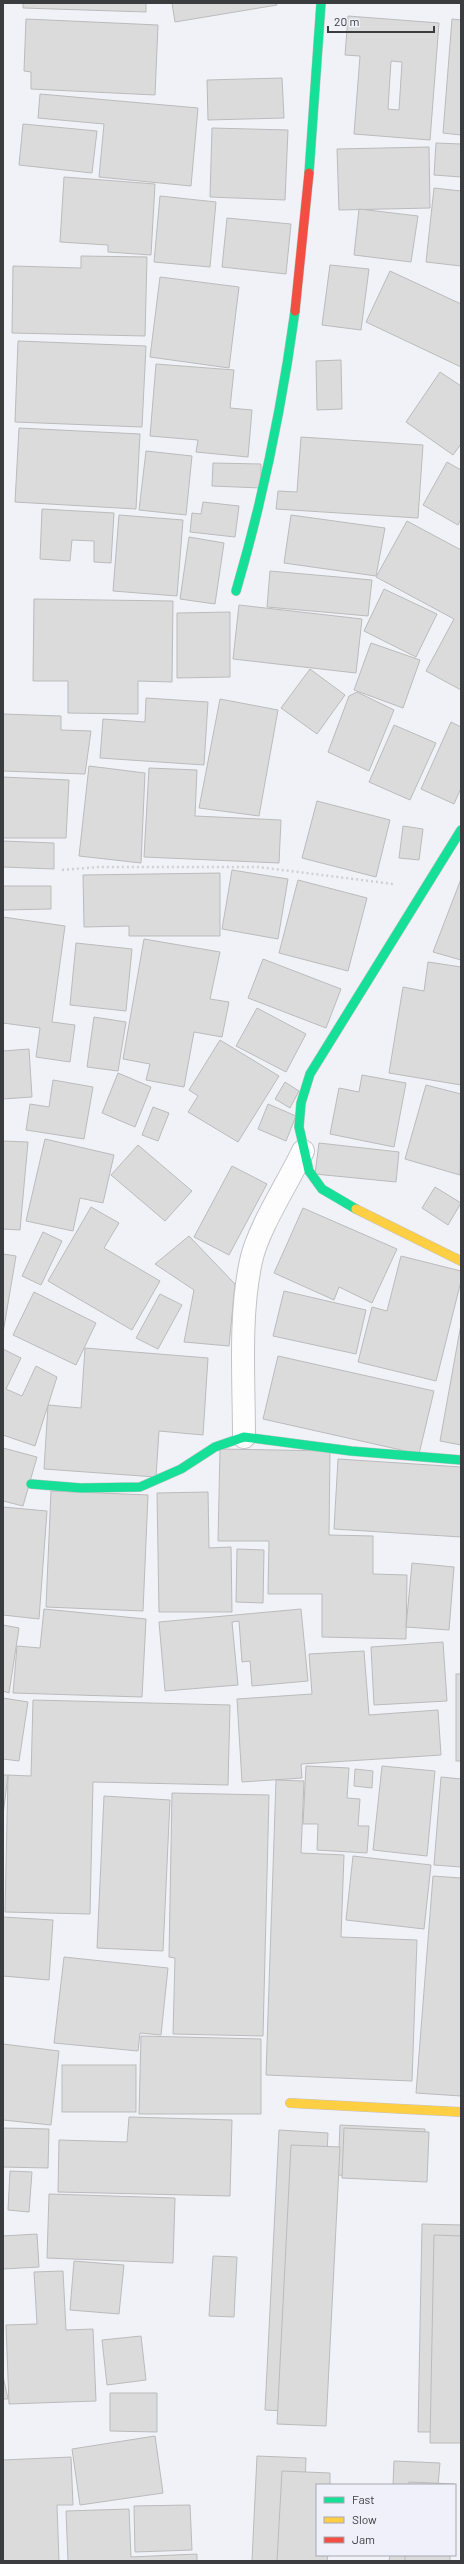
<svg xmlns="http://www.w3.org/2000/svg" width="464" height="2564" font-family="Barlow,sans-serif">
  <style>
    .building { fill: #dbdbdb; stroke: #bbbbbc; fill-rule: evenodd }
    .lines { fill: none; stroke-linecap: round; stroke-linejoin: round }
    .street-casing { stroke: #c3c3c7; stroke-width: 24 }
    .fast-casing { stroke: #c3c3c7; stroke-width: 10 }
    .slow-casing { stroke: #c3c3c7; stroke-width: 10 }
    .jam-casing { stroke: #c3c3c7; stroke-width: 10 }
    .path { stroke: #d1d1d3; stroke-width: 2.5; stroke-dasharray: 2 3; stroke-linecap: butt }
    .street { stroke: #fdfdfe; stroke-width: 22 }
    .fast { stroke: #16e098; stroke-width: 9 }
    .slow { stroke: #ffcf43; stroke-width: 9 }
    .jam { stroke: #f24e42; stroke-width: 9 }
  </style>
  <rect width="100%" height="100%" fill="#f1f2f7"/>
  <g class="building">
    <path d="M23 3H146V12L23 8Z"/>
    <path d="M172 3H276L277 5 175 22Z"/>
    <path d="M348 16 439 23 430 140 354 134 360 56 345 55ZM391 61 402 62 399 110 388 109Z"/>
    <path d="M26 19 158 25 155 95 31 89V72L24 71Z"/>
    <path d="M452 19 461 20V135L443 133Z"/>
    <path d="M282 78 284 118 208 120 207 80Z"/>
    <path d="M40 94 198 108 191 186 99 177 104 124 38 118Z"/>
    <path d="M23 124 97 131 92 173 19 165Z"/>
    <path d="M212 128 288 130 285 200 210 197Z"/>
    <path d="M436 143 461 144V177L434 175Z"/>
    <path d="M429 147 430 208 339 210 337 149Z"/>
    <path d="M64 177 155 184 151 255 108 252V245L60 242Z"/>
    <path d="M434 188 461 191V266L426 262Z"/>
    <path d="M160 196 216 202 210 267 154 262Z"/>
    <path d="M359 209 418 216 411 262 354 255Z"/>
    <path d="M227 218 291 224 286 274 222 267Z"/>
    <path d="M81 256 147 257 145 336 12 333 13 266 81 268Z"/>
    <path d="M330 265 369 269 361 330 322 325Z"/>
    <path d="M390 271 461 304V367L366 322Z"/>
    <path d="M160 277 239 287 229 368 150 357Z"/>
    <path d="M18 341 146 346 142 427 15 422Z"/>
    <path d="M341 360 342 409 317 410 316 361Z"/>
    <path d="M156 364 234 370 230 408 252 410 248 457 196 452 198 440 150 436Z"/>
    <path d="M440 372 461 386V444L453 455 406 422Z"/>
    <path d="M19 428 140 434 136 509 15 502Z"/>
    <path d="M301 437 423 445 418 518 276 509 278 491 297 492Z"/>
    <path d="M146 451 192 456 186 515 139 510Z"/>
    <path d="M447 462 461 470V519L458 525 423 505Z"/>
    <path d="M213 463 261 464V488L212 486Z"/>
    <path d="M203 502 239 506 235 537 190 532 192 513 201 514Z"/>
    <path d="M42 509 114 513 111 563 94 562V541L72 540 70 561 40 559Z"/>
    <path d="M119 515 183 520 177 596 113 591Z"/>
    <path d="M291 515 385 528 376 576 284 563Z"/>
    <path d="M407 521 461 550V690L426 671 454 619 376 577Z"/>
    <path d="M189 537 224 543 215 604 180 599Z"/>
    <path d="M270 571 372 580 368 616 267 607Z"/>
    <path d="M384 589 437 614 416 657 364 631Z"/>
    <path d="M34 599 173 601 172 682 138 681V714L68 713V681H33Z"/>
    <path d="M239 605 362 619 356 673 233 659Z"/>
    <path d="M230 612V677L177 678V613Z"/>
    <path d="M371 643 420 660 403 708 354 690Z"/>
    <path d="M310 669 345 695 317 734 281 708Z"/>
    <path d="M357 692 394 710 369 771 328 752 349 696Z"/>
    <path d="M146 698 208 702 204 765 100 758 103 719 145 722Z"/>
    <path d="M220 699 278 710 259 816 199 808Z"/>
    <path d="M3 714 61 716V730L91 731 85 774 3 771Z"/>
    <path d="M451 722 461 727V788L454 804 421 789Z"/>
    <path d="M394 725 436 743 410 800 369 782Z"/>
    <path d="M89 766 145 773 141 863 79 856Z"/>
    <path d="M149 768 197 770 195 816 281 820 279 863 144 857Z"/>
    <path d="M3 777 69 780 66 838H3Z"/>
    <path d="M317 801 390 820 376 877 302 858Z"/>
    <path d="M403 826 423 829 419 860 399 858Z"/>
    <path d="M3 841 54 843V869L3 867Z"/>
    <path d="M232 870 288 879 278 939 222 929Z"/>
    <path d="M220 873V936H129V926L84 927 83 875Z"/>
    <path d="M461 879V960L433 952Z"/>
    <path d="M298 880 367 898 348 971 279 953Z"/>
    <path d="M3 886H51V909L3 910Z"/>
    <path d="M3 917 65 926 52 1022 75 1025 70 1062 36 1057 40 1028 3 1023Z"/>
    <path d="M144 939 220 952 210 999 229 1002 222 1037 194 1032 184 1087 146 1080 150 1064 123 1059Z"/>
    <path d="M76 943 132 949 126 1011 70 1005Z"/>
    <path d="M263 959 341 989 326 1028 248 998Z"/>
    <path d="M428 962 461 967V1085L389 1073 403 987 424 991Z"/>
    <path d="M257 1008 306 1034 286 1072 236 1046Z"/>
    <path d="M94 1017 126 1022 118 1071 87 1067Z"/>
    <path d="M220 1040 279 1076 238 1142 188 1112 198 1096 189 1090Z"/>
    <path d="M29 1049 32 1097 3 1099V1051Z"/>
    <path d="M118 1073 151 1087 135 1127 102 1113Z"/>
    <path d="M362 1075 406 1083 394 1147 330 1134 339 1088 359 1092Z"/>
    <path d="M53 1080 93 1087 84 1139 26 1130 30 1104 49 1107Z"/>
    <path d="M285 1082 299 1091 290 1108 275 1099Z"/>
    <path d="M426 1085 461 1094 460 1175 405 1159Z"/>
    <path d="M268 1104 296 1116 286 1141 258 1129Z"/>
    <path d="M153 1107 169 1113 158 1141 142 1135Z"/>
    <path d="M45 1139 114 1155 103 1203 80 1198 73 1231 26 1221Z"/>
    <path d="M3 1141 28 1142 20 1230 3 1229Z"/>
    <path d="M319 1143 399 1152 396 1182 315 1174Z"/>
    <path d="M138 1145 192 1191 165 1221 111 1175Z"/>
    <path d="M232 1166 267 1184 229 1255 194 1237Z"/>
    <path d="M435 1187 461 1203 448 1225 422 1208Z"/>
    <path d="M91 1207 119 1223 104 1248 160 1281 132 1330 48 1281Z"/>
    <path d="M303 1208 397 1249 372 1303 339 1287 334 1300 274 1273Z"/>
    <path d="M43 1232 62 1241 41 1285 22 1276Z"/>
    <path d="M189 1236 235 1284 229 1346 184 1342 194 1290 155 1264Z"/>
    <path d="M3 1254 16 1256 3 1333Z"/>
    <path d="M401 1256 461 1271V1281L436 1381 358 1362 372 1307 387 1311Z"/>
    <path d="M284 1291 366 1310 356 1354 273 1336Z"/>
    <path d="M34 1292 96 1323 76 1365 13 1335Z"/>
    <path d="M160 1294 182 1305 158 1349 136 1338Z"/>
    <path d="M461 1324V1445L440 1441Z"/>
    <path d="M85 1348 208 1358 203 1435 159 1431 156 1477 44 1469 48 1405 81 1408Z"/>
    <path d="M3 1349 21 1358 6 1389 22 1396 36 1366 57 1377 35 1446 3 1435Z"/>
    <path d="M278 1356 434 1391 419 1454 263 1419Z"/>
    <path d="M3 1448 37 1457 23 1506 3 1501Z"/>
    <path d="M220 1449 330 1451 329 1535 373 1536V1574L407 1575 406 1639 322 1637V1594H268L269 1541H218Z"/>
    <path d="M338 1459 461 1467V1537L334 1529Z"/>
    <path d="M51 1491 148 1495 143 1611 46 1607Z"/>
    <path d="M208 1492 209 1548 231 1547 232 1612H159L157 1493Z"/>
    <path d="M3 1507 47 1511 39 1619 3 1615Z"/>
    <path d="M237 1549 264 1550 263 1603 236 1602Z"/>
    <path d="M412 1563 454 1567 449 1630 406 1627Z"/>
    <path d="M44 1609 146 1619 142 1697 13 1693 17 1646 40 1648Z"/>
    <path d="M301 1609 308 1681 252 1686 250 1661 242 1662 239 1621 232 1622 238 1685 165 1691 159 1622Z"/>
    <path d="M3 1625 19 1628 9 1693 3 1691Z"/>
    <path d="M443 1642 447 1701 374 1705 371 1647Z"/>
    <path d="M364 1651 369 1715 438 1710 441 1755 301 1764 302 1778 242 1782 237 1699 312 1694 309 1654Z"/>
    <rect x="456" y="1674" width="5" height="87"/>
    <path d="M3 1698 28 1702 19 1761 3 1759Z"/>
    <path d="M33 1700 230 1705 228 1785 93 1782 90 1914 5 1912 8 1775 31 1776Z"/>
    <path d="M306 1766 349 1768 347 1798 360 1799 358 1826H369L367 1853 317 1850 318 1824H303Z"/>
    <path d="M382 1766 435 1771 427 1856 373 1850Z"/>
    <path d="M355 1769 373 1771 372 1788 354 1786Z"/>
    <path d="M3 1775H8L3 1815Z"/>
    <path d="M441 1777 461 1779V1867L434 1865Z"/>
    <path d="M276 1780 304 1781 301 1853 344 1855 341 1937 417 1940 412 2081 266 2075Z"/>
    <path d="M172 1793 269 1795 263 2036 173 2034 175 1958 169 1957Z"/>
    <path d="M104 1796 170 1800 163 1951 97 1948Z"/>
    <path d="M353 1856 431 1865 424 1929 346 1920Z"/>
    <path d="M433 1876 461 1878V2096L416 2093Z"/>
    <path d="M3 1917 53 1920 49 1980 3 1976Z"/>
    <path d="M64 1957 168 1968 161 2035 140 2033 138 2051 54 2043Z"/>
    <path d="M141 2036 261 2039V2114H139Z"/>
    <path d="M3 2044 59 2051 51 2125 3 2120Z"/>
    <rect x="62" y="2065" width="74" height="47"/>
    <path d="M129 2117 232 2120 230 2196 58 2192 59 2140 127 2142Z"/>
    <path d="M340 2125 425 2129 423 2179 338 2175Z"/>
    <path d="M3 2128 49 2129 48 2168 3 2167Z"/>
    <path d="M344 2128 429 2132 427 2182 342 2178Z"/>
    <path d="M279 2130 328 2133 314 2412 265 2410Z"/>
    <path d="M291 2145 340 2147 326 2426 277 2424Z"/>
    <path d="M10 2171 32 2172 29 2212 8 2210Z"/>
    <path d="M49 2194 175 2198 173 2263 47 2258Z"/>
    <path d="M422 2224 461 2225V2432H418Z"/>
    <path d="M37 2234 39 2267 3 2269V2236Z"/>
    <path d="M434 2235 461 2236V2443H430Z"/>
    <path d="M213 2256 237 2257 234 2317 209 2316Z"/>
    <path d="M74 2261 124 2265 119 2314 70 2310Z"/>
    <path d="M63 2271 66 2330 93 2329 96 2401 9 2404 6 2325 37 2324 34 2272Z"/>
    <path d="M141 2336 146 2380 107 2385 102 2340Z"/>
    <path d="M3 2376 8 2399H3Z"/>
    <path d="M110 2393H157V2432L110 2431Z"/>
    <path d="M155 2436 163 2493 80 2505 72 2449Z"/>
    <path d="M257 2456 306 2458 302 2561H252Z"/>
    <path d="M71 2457 73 2505H57L59 2561H3V2460Z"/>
    <path d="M394 2461 440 2463 438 2485H393Z"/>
    <path d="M282 2471 330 2473V2485H317V2555H328L327 2561H277Z"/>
    <path d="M409 2482 454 2484V2485H409Z"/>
    <path d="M190 2505 192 2550 135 2552 134 2506Z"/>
    <path d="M129 2509 131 2557 197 2554V2561H68L66 2511Z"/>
    <path d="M390 2555H435V2561H389Z"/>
    <rect x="405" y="2555" width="45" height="6"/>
  </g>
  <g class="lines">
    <g class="street-casing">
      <path id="street" d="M244 1437C244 1381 239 1316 251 1261 258 1228 288 1183 303 1151"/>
    </g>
    <g class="fast-casing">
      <g id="fast">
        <path d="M309 173 321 3"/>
        <path d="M236 591C263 499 282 406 295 311"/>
        <path d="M356 1209 322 1189 309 1171 299 1127 301 1103 310 1074 461 830"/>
        <path d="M31 1484 81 1488 140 1487 181 1469 215 1447 244 1437 351 1451 461 1460"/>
      </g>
    </g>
    <g class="slow-casing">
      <g id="slow">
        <path d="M356 1209 461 1261"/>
        <path d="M290 2103 461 2112"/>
      </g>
    </g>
    <g class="jam-casing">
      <path id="jam" d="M295 311 309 173"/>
    </g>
    <path class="path" d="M62 870 99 867H258L393 884"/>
    <use href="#street" class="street"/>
    <use href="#fast" class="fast"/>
    <use href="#slow" class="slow"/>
    <use href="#jam" class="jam"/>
  </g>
  <rect width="464" height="2564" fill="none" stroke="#3b3c3f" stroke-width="8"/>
  <rect x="316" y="2484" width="140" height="72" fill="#eff0f9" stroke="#a7a8af"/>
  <rect x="324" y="2497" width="20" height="6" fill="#16e098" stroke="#a7a8af"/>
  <text x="352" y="2504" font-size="12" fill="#3b3c3f">Fast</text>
  <rect x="324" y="2517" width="20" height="6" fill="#ffcf43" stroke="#a7a8af"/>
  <text x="352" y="2524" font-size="12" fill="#3b3c3f">Slow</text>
  <rect x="324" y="2537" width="20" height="6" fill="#f24e42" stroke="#a7a8af"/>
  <text x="352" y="2544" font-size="12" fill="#3b3c3f">Jam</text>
  <path d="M328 26v6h106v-6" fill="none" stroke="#3b3c3f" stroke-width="2"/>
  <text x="334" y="26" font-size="12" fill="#3b3c3f" stroke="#eff0f9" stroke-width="3" paint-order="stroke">20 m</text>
</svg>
